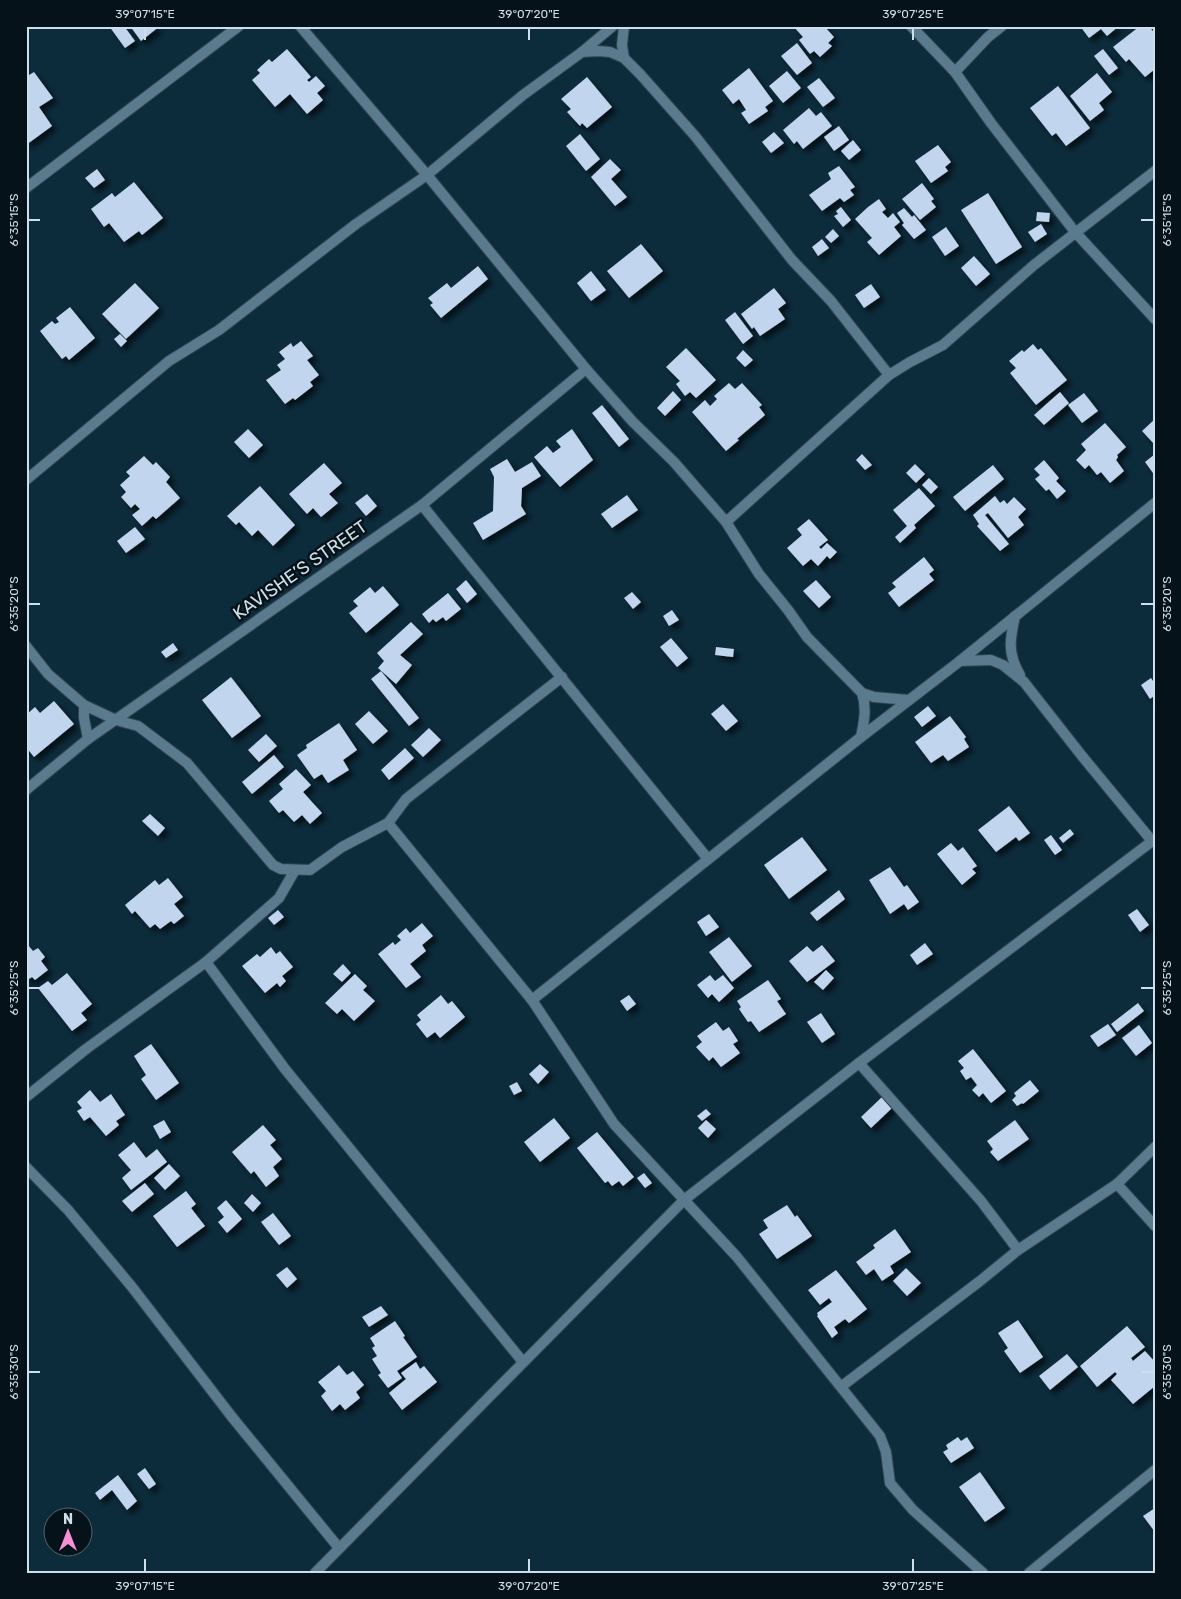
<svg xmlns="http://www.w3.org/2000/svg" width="1181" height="1599" font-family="Rubik,sans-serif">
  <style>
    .building { fill: #c2d5ef; filter: url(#shadow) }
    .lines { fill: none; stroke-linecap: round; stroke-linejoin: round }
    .minor-casing { stroke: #31444f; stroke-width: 12 }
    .tertiary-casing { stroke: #31444f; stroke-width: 12 }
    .minor { stroke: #5a7a8d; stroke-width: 10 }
    .tertiary { stroke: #5a7a8d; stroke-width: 10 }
    .ticks { fill: none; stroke: #cedfea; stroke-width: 2 }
    .labels { text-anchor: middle; stroke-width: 5; stroke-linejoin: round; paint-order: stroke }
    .street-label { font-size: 18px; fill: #cedfea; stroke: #061219 }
    .neatline { fill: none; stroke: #cedfea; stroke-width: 2 }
    .ticks-label { font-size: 12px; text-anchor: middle; fill: #cedfea }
  </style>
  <defs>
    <filter id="shadow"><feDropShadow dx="4.5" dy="4.5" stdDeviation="2.5" flood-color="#0009"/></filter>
  </defs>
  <rect width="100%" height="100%" fill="#0c2b3b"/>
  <g class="building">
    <path d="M109 26H124L135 41 125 48Z"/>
    <path d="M130 26H160L141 41Z"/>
    <path d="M793 26H824L834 37 828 43 832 46 820 57 814 51 810 54 799 40 803 37Z"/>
    <path d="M1080 26H1119L1107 36 1101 29 1089 38Z"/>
    <path d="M1140 26H1149L1155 34V69L1145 77 1129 59 1126 62 1113 47Z"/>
    <path d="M797 43 812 63 797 75 781 56Z"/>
    <path d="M287 49 311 77 307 80 309 82 316 76 325 86 317 93 323 100 307 114 290 94 275 107 252 80 260 73 257 70 269 59 272 62Z"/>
    <path d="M1103 49 1118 68 1109 75 1094 56Z"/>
    <path d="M749 68 773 101 765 107 768 111 749 124 741 113 746 110 739 99 733 104 722 90Z"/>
    <path d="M26 71 29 75 34 72 53 98 39 107 52 126 26 145Z"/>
    <path d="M787 71 801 88 783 103 769 86Z"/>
    <path d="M1097 73 1112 92 1099 103 1104 110 1090 121 1070 96Z"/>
    <path d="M587 77 612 107 587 128 582 123 580 126 567 112 571 109 561 99Z"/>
    <path d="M819 78 835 98 823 107 807 87Z"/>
    <path d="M1058 86 1090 128 1066 146 1056 133 1052 136 1030 108Z"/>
    <path d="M809 108 816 116 821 112 832 126 803 149 797 141 794 144 783 130Z"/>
    <path d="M839 126 849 140 834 151 824 137Z"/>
    <path d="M774 132 784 143 771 153 762 142Z"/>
    <path d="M580 134 600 159 586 171 566 146Z"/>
    <path d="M853 140 861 150 849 160 841 151Z"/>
    <path d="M938 145 951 162 945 167 948 171 931 183 915 161Z"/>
    <path d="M610 159 621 170 611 179 627 197 615 206 591 177Z"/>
    <path d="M839 166 855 187 850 190 854 195 844 202 840 198 822 211 809 195 831 179 828 173Z"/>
    <path d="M97 169 105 180 94 188 85 178Z"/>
    <path d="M134 182 163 218 142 235 139 231 124 242 109 223 104 227 91 209 112 193 115 197Z"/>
    <path d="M922 183 934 199 931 201 936 207 920 220 902 199Z"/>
    <path d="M988 193 1022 247 996 264 961 210Z"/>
    <path d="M879 199 886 209 882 212 888 218 893 213 900 222 894 227 901 236 879 255 867 242 872 238 855 219 868 207Z"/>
    <path d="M841 207 851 220 843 227 834 216 838 214 836 211Z"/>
    <path d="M904 208 912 217 914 215 926 230 914 239 902 225 904 223 897 213Z"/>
    <path d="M1037 212 1050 213 1049 222 1036 221Z"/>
    <path d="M1041 224 1047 234 1035 242 1028 232Z"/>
    <path d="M946 227 959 246 945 256 932 237Z"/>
    <path d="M833 229 839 236 831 243 825 237Z"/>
    <path d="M822 239 829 248 818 256 812 247Z"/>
    <path d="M641 244 663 271 629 298 607 271Z"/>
    <path d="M974 256 990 274 976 286 961 268Z"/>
    <path d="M478 266 488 279 441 318 430 305 433 303 428 298 447 283 451 288Z"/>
    <path d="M591 271 606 290 591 301 577 283Z"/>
    <path d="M135 283 159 308 126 339 102 314Z"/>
    <path d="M871 284 880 297 864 308 855 295Z"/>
    <path d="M774 288 786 303 778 309 785 319 760 336 754 327 752 329 741 314Z"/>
    <path d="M70 307 95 338 69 360 66 356 62 359 40 331 52 321 55 324 59 322 56 318Z"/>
    <path d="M735 312 753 336 743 344 725 320Z"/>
    <path d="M120 334 127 341 121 347 114 339Z"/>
    <path d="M301 341 313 356 307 360 319 375 310 382 313 386 295 400 293 398 285 404 266 380 281 370 277 365 285 359 279 352 291 343 293 347Z"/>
    <path d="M1033 344 1038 350 1041 348 1067 380 1036 405 1010 373 1016 368 1009 361 1022 350 1024 352Z"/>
    <path d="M686 348 716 380 696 398 690 392 685 396 676 384 680 381 666 367Z"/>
    <path d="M743 350 753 360 745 367 736 358Z"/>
    <path d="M729 383 735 389 742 383 762 405 759 407 765 415 737 439 739 440 726 451 692 412 705 400 710 406 717 399 714 396Z"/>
    <path d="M673 391 681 400 665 416 657 408Z"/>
    <path d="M1060 392 1069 403 1044 425 1034 415Z"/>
    <path d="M1084 393 1098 411 1082 423 1068 405Z"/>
    <path d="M602 405 629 439 619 447 592 413Z"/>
    <path d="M1155 419V445L1142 431Z"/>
    <path d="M1105 423 1126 447 1117 455 1118 457 1116 460 1124 471 1110 483 1101 472 1097 475 1089 465 1085 469 1076 460 1086 450 1081 444Z"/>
    <path d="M248 429 263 445 249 458 234 442Z"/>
    <path d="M572 429 593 460 560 487 534 457 547 446 553 453 561 447 556 441Z"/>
    <path d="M862 454 872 465 865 470 856 460Z"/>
    <path d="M1155 454V471L1153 473 1145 462Z"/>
    <path d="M144 456 153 465 156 462 170 477 166 482 180 498 156 519 153 516 142 526 132 515 140 509 135 504 131 508 121 497 126 492 120 485 130 476 126 472Z"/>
    <path d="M507 459 515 472 532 462 541 476 522 488 521 506 526 514 483 540 473 523 493 511 494 477 490 469Z"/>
    <path d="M1044 460 1059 478 1056 481 1066 491 1057 499 1049 489 1046 491 1035 479 1040 475 1034 469Z"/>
    <path d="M324 463 342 483 329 494 338 503 321 517 313 508 307 514 289 494Z"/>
    <path d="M915 464 925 474 916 483 906 473Z"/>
    <path d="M993 465 1004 479 965 511 953 497Z"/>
    <path d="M929 478 938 487 931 494 922 485Z"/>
    <path d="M260 486 295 525 273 546 258 530 252 536 239 522 236 525 227 516Z"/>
    <path d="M919 488 935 506 914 525 916 528 900 543 895 537 907 526 893 510Z"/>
    <path d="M367 494 377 506 366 516 355 503Z"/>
    <path d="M627 495 638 510 612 528 601 514Z"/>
    <path d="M995 496 1000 503 1004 500 1007 504 1014 497 1026 509 1018 517 1024 525 1008 538 988 513 985 515 1009 544 1000 551 977 526 979 524 973 515Z"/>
    <path d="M809 519 828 540 819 547 821 549 827 543 837 552 830 559 827 556 818 566 811 559 803 566 787 548 802 535 797 529Z"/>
    <path d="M135 527 145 539 126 553 117 541Z"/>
    <path d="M924 557 934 570 929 574 934 580 899 607 888 593 896 587 892 583Z"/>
    <path d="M466 580 477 594 467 603 456 589Z"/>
    <path d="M816 580 831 597 819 608 803 591Z"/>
    <path d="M383 586 399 605 366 633 349 613 358 606 353 601 370 587 375 593Z"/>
    <path d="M632 592 641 602 633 609 624 598Z"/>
    <path d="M448 593 461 609 446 621 443 617 436 622 433 619 429 623 422 614Z"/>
    <path d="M672 610 679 620 669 626 663 616Z"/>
    <path d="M411 622 423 634 400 655 412 665 396 684 378 668 384 661 377 653Z"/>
    <path d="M671 638 688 658 677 667 660 647Z"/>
    <path d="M173 643 178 650 166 658 161 652Z"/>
    <path d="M716 647 734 649 733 657 715 655Z"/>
    <path d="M381 671 419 718 409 726 371 679Z"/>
    <path d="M231 677 261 716 232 738 202 700Z"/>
    <path d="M1151 678 1155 684V695L1150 699 1141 685Z"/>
    <path d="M54 701 74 724 34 757 26 747V715L35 707 40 713Z"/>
    <path d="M723 704 738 721 726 731 711 714Z"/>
    <path d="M928 706 936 716 922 727 914 717Z"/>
    <path d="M369 711 388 731 373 744 355 724Z"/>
    <path d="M950 716 966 737 964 739 969 747 948 761 943 755 931 763 915 742Z"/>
    <path d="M339 723 357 750 343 760 349 770 328 783 322 774 314 779 297 755 307 748 306 745Z"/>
    <path d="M429 728 441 740 423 757 411 745Z"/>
    <path d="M266 734 277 746 259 762 248 750Z"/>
    <path d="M405 748 414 758 389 780 381 770Z"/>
    <path d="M274 755 284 767 252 794 242 782Z"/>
    <path d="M296 769 311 785 303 792 322 813 310 824 302 815 294 822 283 810 279 813 269 801 283 789 279 784Z"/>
    <path d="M1009 806 1030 833 1019 841 1016 837 996 852 978 830Z"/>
    <path d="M150 814 165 828 158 836 142 821Z"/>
    <path d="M1070 829 1074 834 1063 843 1059 838Z"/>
    <path d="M1051 835 1062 850 1055 855 1044 840Z"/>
    <path d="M802 837 827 870 789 899 764 865Z"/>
    <path d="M951 843 958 851 963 847 977 866 972 869 976 873 962 885 937 854Z"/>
    <path d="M890 867 904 887 907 885 919 902 908 910 904 904 890 914 869 880Z"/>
    <path d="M168 878 183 897 174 904 184 916 174 924 171 921 160 929 155 924 150 928 135 911 132 914 125 905 155 880 159 885Z"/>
    <path d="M839 890 845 899 817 921 810 913Z"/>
    <path d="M1137 909 1149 925 1140 932 1128 915Z"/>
    <path d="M278 910 284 917 274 925 268 918Z"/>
    <path d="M709 914 719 927 706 936 697 922Z"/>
    <path d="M422 923 433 936 422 945 426 951 410 964 421 977 406 988 378 954 393 942 395 945 401 940 397 936 406 928 410 933Z"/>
    <path d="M729 937 752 966 732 982 709 952Z"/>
    <path d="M925 943 933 954 917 965 910 955Z"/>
    <path d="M28 945 33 951 38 948 45 957 41 961 48 970 35 980 32 977 26 981V946Z"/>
    <path d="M822 945 835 961 807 982 789 961 807 946 813 952Z"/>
    <path d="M271 947 276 954 280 951 293 967 282 976 286 981 280 987 277 983 265 993 242 966 257 954 260 957Z"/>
    <path d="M343 964 351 973 342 982 333 974Z"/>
    <path d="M826 970 834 978 823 990 814 982Z"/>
    <path d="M67 973 92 1004 81 1013 87 1020 72 1031 38 988 48 981 52 985Z"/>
    <path d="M355 974 367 986 363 990 375 1001 354 1021 342 1009 337 1014 325 1003Z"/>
    <path d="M710 975 715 981 723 975 734 988 719 1002 712 994 708 998 697 985Z"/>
    <path d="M768 980 781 999 777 1001 786 1014 759 1032 751 1021 748 1022 739 1009 741 1007 737 1001Z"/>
    <path d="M441 995 448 1004 452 1001 465 1017 440 1038 435 1032 427 1038 416 1024 421 1020 417 1015Z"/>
    <path d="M629 995 636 1004 627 1011 620 1001Z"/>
    <path d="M1138 1003 1144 1011 1117 1032 1111 1024Z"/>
    <path d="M821 1013 835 1034 822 1043 807 1022Z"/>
    <path d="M716 1022 723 1031 729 1027 738 1041 733 1044 740 1053 721 1067 713 1057 709 1061 696 1047 702 1042 697 1036Z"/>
    <path d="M1108 1024 1116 1035 1098 1047 1090 1036Z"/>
    <path d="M1139 1025 1152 1043 1136 1056 1122 1038Z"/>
    <path d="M151 1044 179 1083 156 1100 141 1079 146 1075 134 1056Z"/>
    <path d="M973 1049 1006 1091 991 1103 983 1093 979 1097 972 1090 977 1085 971 1077 966 1080 960 1071 964 1068 958 1061Z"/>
    <path d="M540 1064 549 1072 538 1084 529 1074Z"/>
    <path d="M1030 1080 1039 1091 1023 1104 1022 1103 1017 1106 1012 1100 1016 1096 1014 1093Z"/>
    <path d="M517 1082 522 1091 514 1095 509 1086Z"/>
    <path d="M90 1090 100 1102 111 1094 125 1115 116 1121 119 1125 106 1136 90 1117 84 1121 77 1111 82 1108 77 1102Z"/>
    <path d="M882 1097 892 1108 871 1128 861 1117Z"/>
    <path d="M706 1109 711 1114 702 1121 697 1116Z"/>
    <path d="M554 1118 570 1138 540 1162 524 1142Z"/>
    <path d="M164 1120 171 1132 160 1139 153 1126Z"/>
    <path d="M706 1120 716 1129 708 1138 698 1128Z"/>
    <path d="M1015 1120 1029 1139 998 1161 990 1152 993 1149 987 1141Z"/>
    <path d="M263 1125 276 1140 270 1145 282 1159 273 1167 279 1176 266 1187 254 1171 251 1174 232 1152Z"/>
    <path d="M597 1132 634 1177 623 1186 619 1181 612 1186 608 1181 605 1183 577 1148Z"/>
    <path d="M134 1142 146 1158 157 1149 167 1162 131 1190 122 1178 131 1170 118 1155Z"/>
    <path d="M169 1164 180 1176 165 1190 154 1178Z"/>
    <path d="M644 1173 652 1183 645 1188 637 1178Z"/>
    <path d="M145 1183 154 1194 132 1212 122 1201Z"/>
    <path d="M186 1191 196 1204 191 1208 205 1226 177 1247 153 1216Z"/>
    <path d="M252 1194 261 1203 253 1212 244 1203Z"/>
    <path d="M226 1200 242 1219 227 1233 218 1222 224 1217 217 1208Z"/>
    <path d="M787 1205 795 1217 797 1215 812 1236 777 1259 759 1234 768 1228 763 1220Z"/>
    <path d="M273 1213 291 1236 279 1245 261 1222Z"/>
    <path d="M895 1229 911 1252 890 1266 894 1273 882 1281 874 1269 866 1275 856 1262 875 1248 873 1245Z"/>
    <path d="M287 1267 297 1279 287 1288 276 1275Z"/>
    <path d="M906 1268 921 1283 907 1296 893 1281Z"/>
    <path d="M836 1270 867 1309 849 1323 845 1319 834 1327 838 1333 832 1338 817 1316 818 1315 817 1313 832 1302 829 1298 820 1305 808 1290Z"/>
    <path d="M381 1306 388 1315 369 1327 362 1317Z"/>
    <path d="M1018 1320 1043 1357 1020 1373 1004 1351 1008 1348 998 1333Z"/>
    <path d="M395 1321 405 1336 403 1337 417 1357 397 1371 402 1378 388 1388 378 1375 381 1373 372 1359 377 1356 372 1348 375 1346 370 1338Z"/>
    <path d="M1127 1326 1145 1347 1131 1358 1133 1361 1145 1351 1155 1362V1386L1133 1404 1111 1380 1117 1374 1115 1372 1097 1387 1080 1366Z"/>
    <path d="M1067 1354 1078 1367 1050 1390 1039 1376Z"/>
    <path d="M416 1362 420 1369 424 1366 437 1382 402 1410 389 1393 406 1379 401 1373Z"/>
    <path d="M339 1365 347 1375 353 1371 364 1385 356 1392 360 1398 345 1410 340 1404 332 1411 321 1396 326 1391 318 1382Z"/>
    <path d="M958 1437 961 1441 967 1437 974 1448 951 1463 943 1452 948 1449 946 1445Z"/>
    <path d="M145 1468 156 1484 149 1489 137 1474Z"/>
    <path d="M980 1472 1005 1508 985 1522 959 1487Z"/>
    <path d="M118 1475 137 1501 127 1510 112 1490 100 1500 95 1493Z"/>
    <path d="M1155 1508V1532L1143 1516Z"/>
  </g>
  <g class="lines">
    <g class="minor-casing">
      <g id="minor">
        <path d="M300 26 427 175 586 369 633 422 674 462 726 522 759 574 788 610 807 637 862 693C867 709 864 721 861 737"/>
        <path d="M624 26 622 45 624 58"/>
        <path d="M911 26 955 72 991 123 1075 232 1155 319"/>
        <path d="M582 52 598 51 610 52 624 58 640 74 695 136 792 260 831 301 889 375"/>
        <path d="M955 72 988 37 1002 26"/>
        <path d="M26 188 239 26"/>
        <path d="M26 480 169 361 219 330 356 224 427 175 523 95 582 52 613 26"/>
        <path d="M422 505 708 859"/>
        <path d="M726 522 889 375 910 362 943 345 1034 265 1155 171"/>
        <path d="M1015 616C1010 639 1007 653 1020 675"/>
        <path d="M26 646 48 674 84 705 116 720 138 726 187 763 273 865 281 869 310 870 342 847 388 823 532 1000 614 1124 737 1257 880 1436 886 1452 890 1483 913 1510 983 1573"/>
        <path d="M960 661 991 660 1003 665 1024 682 1082 756 1152 841"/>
        <path d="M862 693 874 697 909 700"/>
        <path d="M84 705V718L88 739"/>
        <path d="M26 790 88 739 422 505 586 369"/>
        <path d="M388 823 406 799 562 677"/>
        <path d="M206 962 285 1069 523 1362"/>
        <path d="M532 1000 861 737 960 661 1155 503"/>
        <path d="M859 1063 981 1201 1018 1250"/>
        <path d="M26 1097 86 1049 206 962 279 898 295 870"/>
        <path d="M26 1167 68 1210 132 1287 232 1417 339 1548"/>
        <path d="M1117 1184 1155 1226"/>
        <path d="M842 1386 980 1281 1018 1250 1117 1184 1155 1147"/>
        <path d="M1029 1573 1155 1470"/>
      </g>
    </g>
    <g class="tertiary-casing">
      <path id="tertiary" d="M315 1573 684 1200 859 1063 1155 839"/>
    </g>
    <use href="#minor" class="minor"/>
    <use href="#tertiary" class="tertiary"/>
  </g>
  <path class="ticks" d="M145 28V40M529 28V40M913 28V40M28 220H40M1141 220H1154M28 604H40M1141 604H1154M28 988H40M1141 988H1154M28 1372H40M1141 1372H1154M145 1559V1572M529 1559V1572M913 1559V1572"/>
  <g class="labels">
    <g class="street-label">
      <text transform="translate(300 570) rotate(-35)" y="6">KAVISHE’S STREET</text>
    </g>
  </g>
  <rect width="1181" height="1599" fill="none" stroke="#061219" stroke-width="55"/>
  <g transform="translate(68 1532)"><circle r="24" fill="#061219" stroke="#56646d"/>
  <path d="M0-4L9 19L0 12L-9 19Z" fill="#f591d2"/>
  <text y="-8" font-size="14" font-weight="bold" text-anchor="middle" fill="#cedfea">N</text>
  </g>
  <rect x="28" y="28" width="1126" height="1544" class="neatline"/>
  <g class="ticks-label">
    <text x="145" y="18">39°07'15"E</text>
    <text x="529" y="18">39°07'20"E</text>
    <text x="913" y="18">39°07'25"E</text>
    <text transform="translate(14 220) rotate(-90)" y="4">6°35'15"S</text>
    <text transform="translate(1167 220) rotate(-90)" y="4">6°35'15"S</text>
    <text transform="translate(14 604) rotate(-90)" y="4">6°35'20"S</text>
    <text transform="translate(1167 604) rotate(-90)" y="4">6°35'20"S</text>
    <text transform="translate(14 988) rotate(-90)" y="4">6°35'25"S</text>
    <text transform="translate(1167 988) rotate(-90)" y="4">6°35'25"S</text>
    <text transform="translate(14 1372) rotate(-90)" y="4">6°35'30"S</text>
    <text transform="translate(1167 1372) rotate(-90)" y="4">6°35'30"S</text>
    <text x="145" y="1590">39°07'15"E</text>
    <text x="529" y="1590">39°07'20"E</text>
    <text x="913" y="1590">39°07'25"E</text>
  </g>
</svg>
